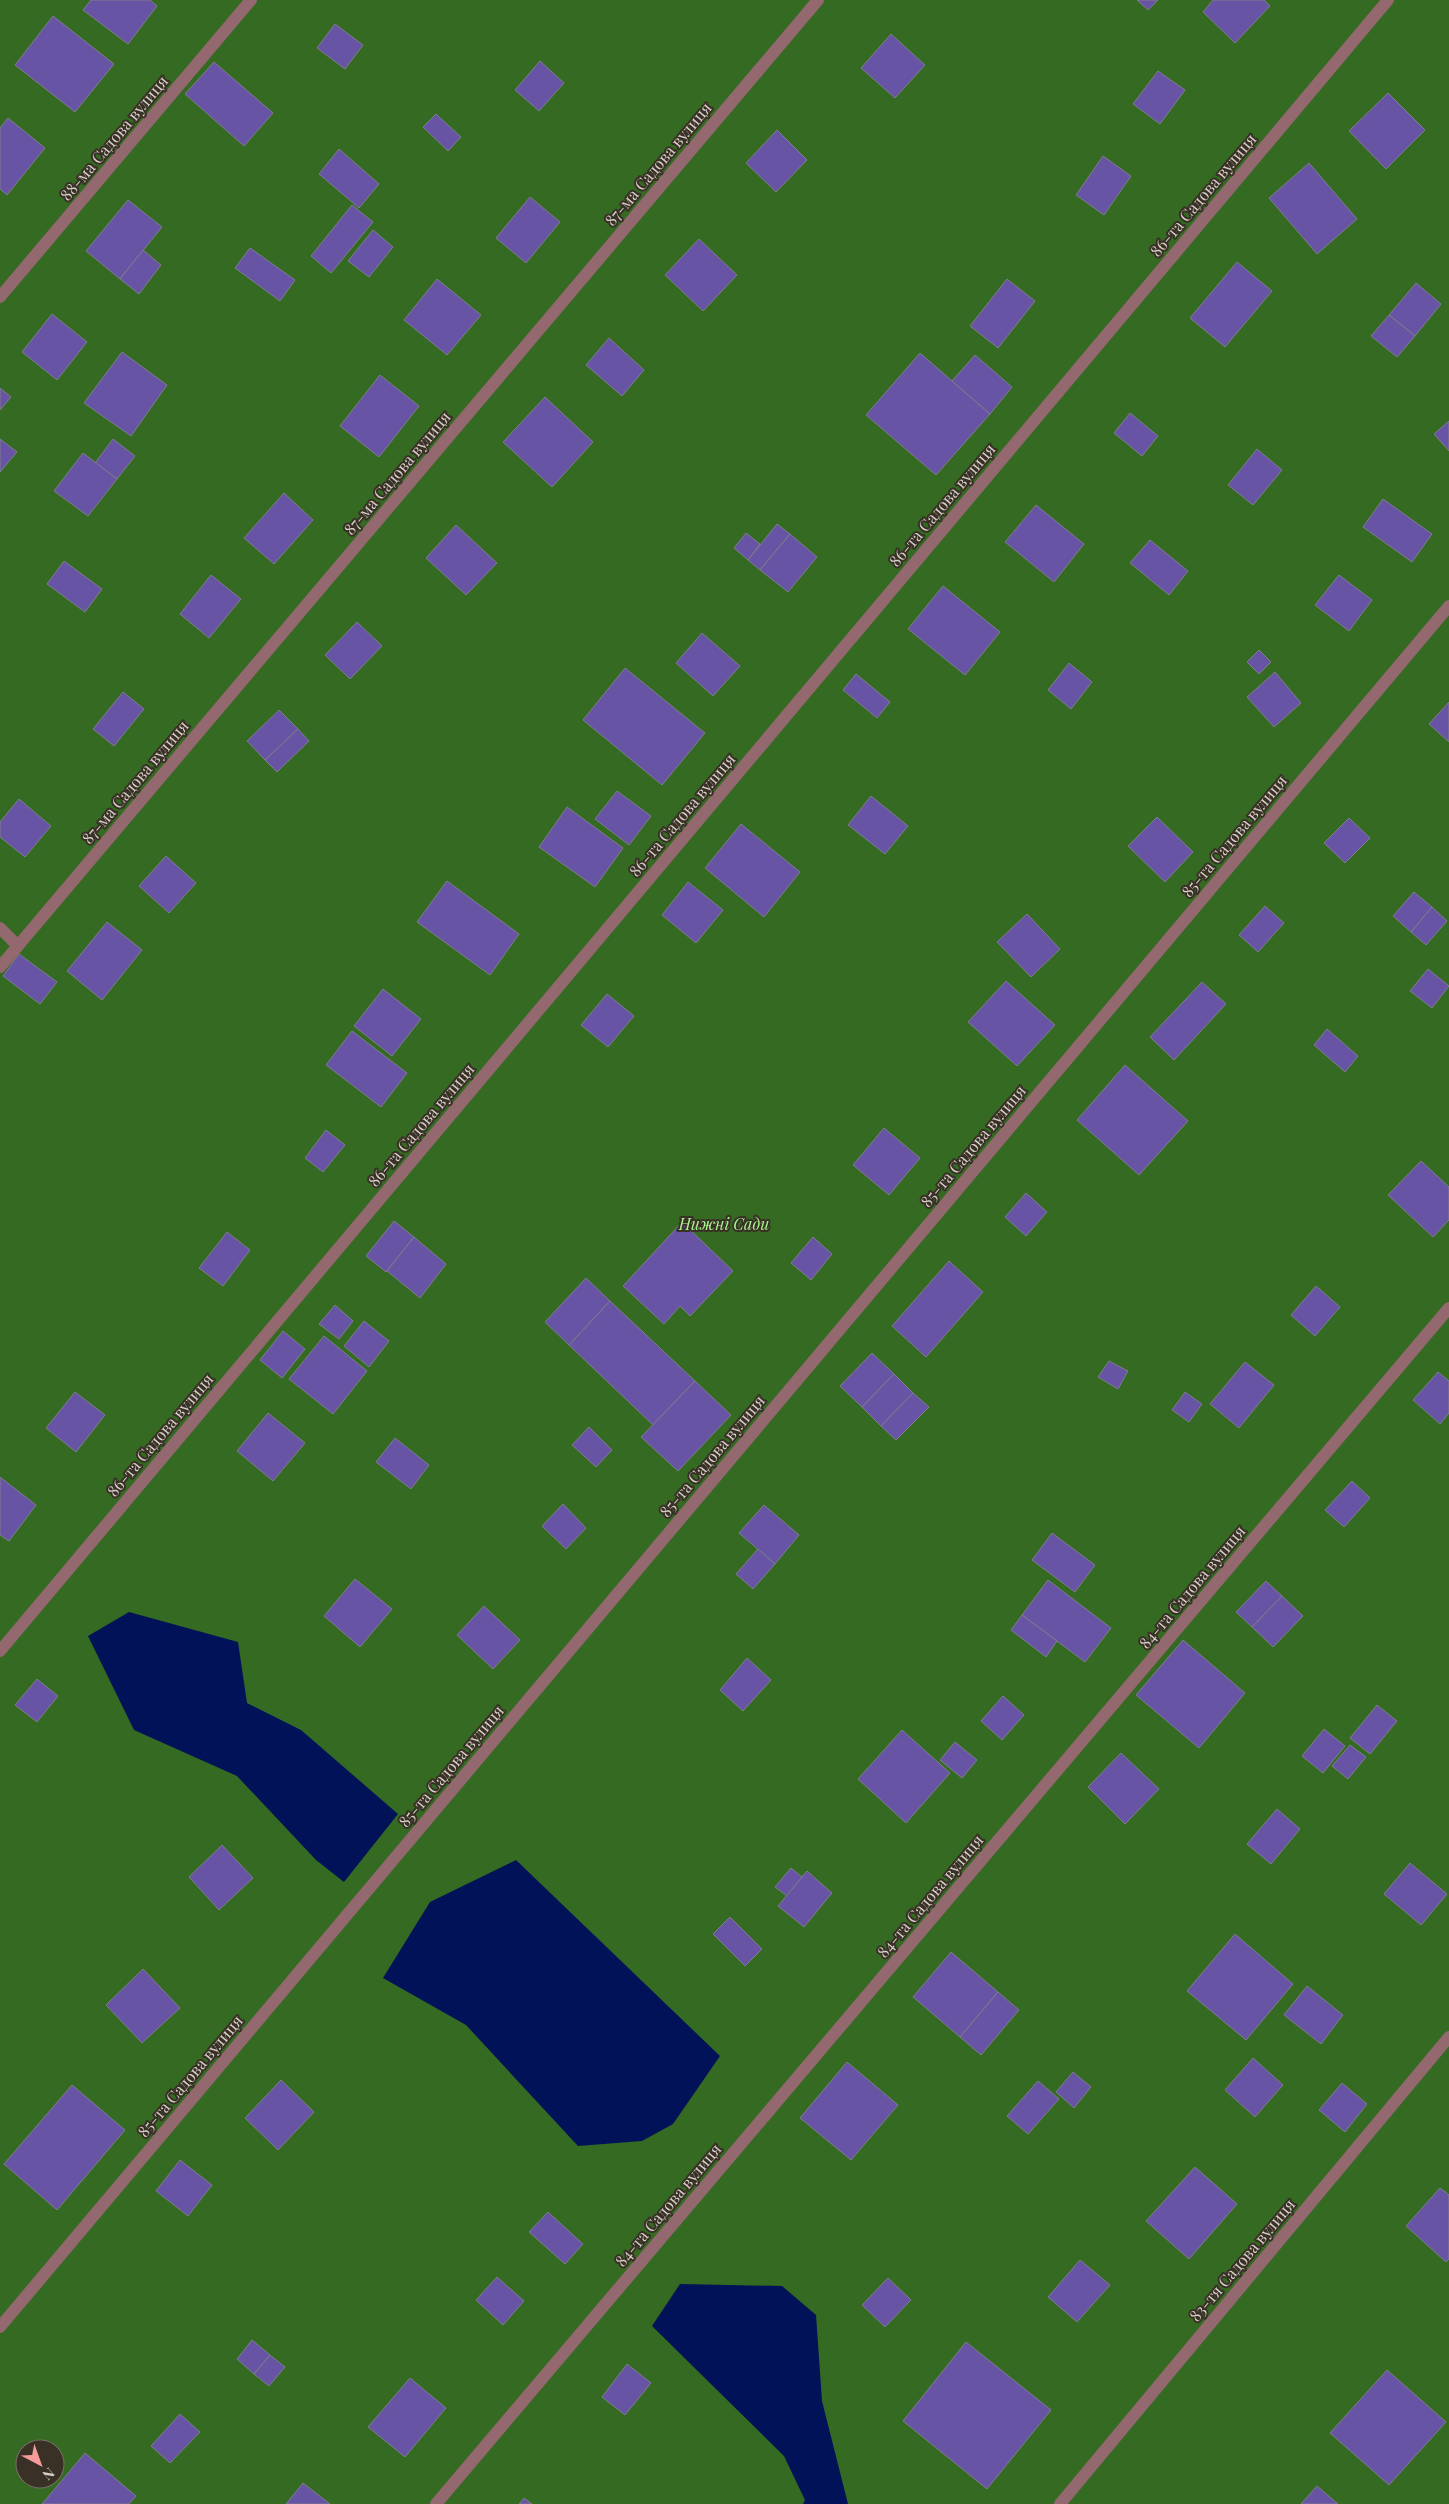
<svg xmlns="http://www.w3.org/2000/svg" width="1449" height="2504" font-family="'Playfair Display',serif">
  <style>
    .green { fill: #346a22; fill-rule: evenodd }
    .water { fill: #021258 }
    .building { fill: #6854a5; stroke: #7f7d8c }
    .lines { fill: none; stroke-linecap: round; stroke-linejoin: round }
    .minor { stroke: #93686f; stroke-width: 12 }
    .labels { text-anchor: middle; stroke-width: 4; stroke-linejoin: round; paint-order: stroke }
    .street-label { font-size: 16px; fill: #d7d1ca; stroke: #393026 }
    .park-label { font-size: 16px; font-style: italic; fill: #a6f68f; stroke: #393026 }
  </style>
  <rect width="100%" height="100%" fill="#393026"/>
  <path class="green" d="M0 0H1449V2504H0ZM25 2449H55V2479H25Z"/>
  <g class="water">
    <path d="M129 1612 238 1642 247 1703 301 1730 398 1814 344 1882 316 1860 237 1776 134 1730 88 1636Z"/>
    <path d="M516 1860 720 2056 673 2124 642 2141 578 2146 466 2025 383 1978 430 1902Z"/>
    <path d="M680 2284 782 2286 816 2315 822 2401 848 2504H803L805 2500 784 2456 652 2326Z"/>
  </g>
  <g class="building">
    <path d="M91 0H150L157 6 128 44 83 10Z"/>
    <path d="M1137 0H1158L1148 10Z"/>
    <path d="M1213 0H1264L1270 6 1235 43 1203 12Z"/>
    <path d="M53 16 114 64 75 112 15 65Z"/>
    <path d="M335 24 363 45 345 69 317 48Z"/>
    <path d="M891 34 925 65 895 98 861 68Z"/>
    <path d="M540 61 564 83 539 111 515 90Z"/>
    <path d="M214 62 273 113 244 146 185 94Z"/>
    <path d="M1158 71 1185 90 1160 124 1133 104Z"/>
    <path d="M1388 93 1425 130 1386 169 1349 131Z"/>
    <path d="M436 114 461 137 448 151 423 127Z"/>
    <path d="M8 118 45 148 7 195 0 189V128Z"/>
    <path d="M777 130 807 160 776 192 746 163Z"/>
    <path d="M339 149 379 184 359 208 319 174Z"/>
    <path d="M1103 156 1131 176 1104 215 1076 195Z"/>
    <path d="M1309 163 1357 219 1317 254 1269 198Z"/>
    <path d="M530 197 560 222 526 263 496 238Z"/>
    <path d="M128 200 162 227 120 279 86 251Z"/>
    <path d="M352 205 373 222 331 273 311 256Z"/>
    <path d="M373 230 393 247 369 277 348 261Z"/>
    <path d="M699 239 737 275 703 311 665 275Z"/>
    <path d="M250 248 295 280 280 301 235 268Z"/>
    <path d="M143 250 161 265 139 294 120 279Z"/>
    <path d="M1237 262 1272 291 1225 347 1190 318Z"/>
    <path d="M437 279 481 315 447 355 404 320Z"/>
    <path d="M1007 279 1035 301 998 348 970 326Z"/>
    <path d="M1416 283 1441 304 1415 336 1389 315Z"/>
    <path d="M52 314 87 342 57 380 22 352Z"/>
    <path d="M1389 315 1415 336 1397 357 1371 336Z"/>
    <path d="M609 338 644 370 622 396 586 365Z"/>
    <path d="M122 352 167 385 131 436 84 403Z"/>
    <path d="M920 353 990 414 936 475 866 415Z"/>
    <path d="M975 355 1012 387 990 414 952 381Z"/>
    <path d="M380 375 419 406 379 457 340 426Z"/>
    <path d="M0 388 11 397 0 410Z"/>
    <path d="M545 397 593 442 552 487 503 442Z"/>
    <path d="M1130 413 1158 436 1142 456 1114 433Z"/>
    <path d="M1449 421V451L1434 434Z"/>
    <path d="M0 439 17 452 0 472Z"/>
    <path d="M113 439 135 456 117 479 95 463Z"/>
    <path d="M1257 449 1282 470 1253 505 1228 485Z"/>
    <path d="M83 453 117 479 88 516 54 491Z"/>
    <path d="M284 493 313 520 274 564 244 538Z"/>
    <path d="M1383 499 1432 534 1412 562 1363 527Z"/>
    <path d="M1036 505 1084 544 1054 582 1005 542Z"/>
    <path d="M777 524 790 534 760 570 748 560Z"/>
    <path d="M456 525 497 563 466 595 426 558Z"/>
    <path d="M746 533 760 544 748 560 734 548Z"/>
    <path d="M790 534 817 557 788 592 760 570Z"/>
    <path d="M1150 540 1188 571 1169 595 1130 563Z"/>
    <path d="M64 561 102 589 85 612 47 584Z"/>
    <path d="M211 575 241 599 209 638 180 614Z"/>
    <path d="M1339 575 1372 600 1349 631 1315 605Z"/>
    <path d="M943 586 1000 632 965 675 908 629Z"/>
    <path d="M357 622 382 646 350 679 325 655Z"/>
    <path d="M702 633 740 666 713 696 676 663Z"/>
    <path d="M1259 650 1271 662 1259 674 1247 662Z"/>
    <path d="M1069 663 1092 682 1071 709 1048 690Z"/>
    <path d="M625 668 705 733 662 785 583 720Z"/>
    <path d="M1275 672 1301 703 1274 727 1247 697Z"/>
    <path d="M856 674 890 702 877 718 843 690Z"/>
    <path d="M123 692 144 709 114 746 93 729Z"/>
    <path d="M1449 702V742L1429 724Z"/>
    <path d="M279 710 298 729 265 760 247 741Z"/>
    <path d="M298 729 309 741 277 772 265 760Z"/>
    <path d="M617 791 651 816 629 845 595 819Z"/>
    <path d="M871 796 908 826 885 854 848 825Z"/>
    <path d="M19 799 51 826 25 857 0 837V822Z"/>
    <path d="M567 807 623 848 595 887 539 847Z"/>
    <path d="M1157 817 1193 852 1165 882 1128 846Z"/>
    <path d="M1349 818 1370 838 1345 863 1324 843Z"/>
    <path d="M741 824 800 872 764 917 705 868Z"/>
    <path d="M166 856 196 883 169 913 139 886Z"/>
    <path d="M447 881 519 934 490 975 417 922Z"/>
    <path d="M688 882 723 910 696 943 662 915Z"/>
    <path d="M1414 892 1432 907 1411 932 1393 916Z"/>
    <path d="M1265 906 1284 923 1258 952 1239 935Z"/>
    <path d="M1432 907 1447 921 1426 945 1411 932Z"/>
    <path d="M1027 914 1060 949 1031 977 997 942Z"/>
    <path d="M107 922 142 950 102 1000 67 971Z"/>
    <path d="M19 954 57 982 40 1004 3 976Z"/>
    <path d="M1428 969 1449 986 1432 1008 1410 991Z"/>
    <path d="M1006 981 1055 1025 1017 1066 968 1022Z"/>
    <path d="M1202 982 1226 1004 1174 1060 1150 1037Z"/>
    <path d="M383 989 421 1019 392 1056 354 1026Z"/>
    <path d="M607 994 634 1016 608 1047 581 1025Z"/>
    <path d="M1327 1029 1358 1056 1345 1072 1314 1045Z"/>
    <path d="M352 1031 407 1073 381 1107 326 1065Z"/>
    <path d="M1125 1065 1188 1121 1139 1175 1077 1120Z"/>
    <path d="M884 1128 920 1158 889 1195 853 1165Z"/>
    <path d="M326 1130 345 1145 323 1172 305 1158Z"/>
    <path d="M1421 1161 1449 1187V1220L1433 1237 1388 1195Z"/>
    <path d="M1026 1193 1047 1212 1026 1236 1005 1217Z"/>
    <path d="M394 1221 414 1237 386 1272 366 1256Z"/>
    <path d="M682 1222 733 1271 690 1316 680 1306 664 1324 623 1286Z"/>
    <path d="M227 1232 250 1250 223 1286 199 1268Z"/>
    <path d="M414 1237 446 1264 420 1298 387 1271Z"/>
    <path d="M813 1237 832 1254 811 1280 791 1263Z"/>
    <path d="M949 1261 983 1292 926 1357 892 1326Z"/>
    <path d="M586 1278 610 1301 569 1345 545 1322Z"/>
    <path d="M1316 1286 1340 1307 1315 1336 1291 1315Z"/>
    <path d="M610 1301 695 1381 653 1425 569 1345Z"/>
    <path d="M335 1305 353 1321 339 1339 319 1324Z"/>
    <path d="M364 1321 389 1341 369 1367 344 1346Z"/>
    <path d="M283 1331 305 1349 282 1378 260 1360Z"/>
    <path d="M324 1336 367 1371 333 1414 289 1379Z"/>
    <path d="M872 1353 894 1374 862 1407 840 1386Z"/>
    <path d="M1109 1361 1128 1371 1118 1389 1098 1377Z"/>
    <path d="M1245 1362 1274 1385 1239 1428 1210 1404Z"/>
    <path d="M1438 1372 1449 1381V1413L1440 1424 1413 1400Z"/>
    <path d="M894 1374 913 1393 881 1426 862 1407Z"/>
    <path d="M695 1381 731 1415 678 1471 641 1437Z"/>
    <path d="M75 1392 105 1415 76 1452 46 1428Z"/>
    <path d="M1185 1392 1202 1404 1189 1422 1172 1410Z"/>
    <path d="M913 1393 929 1407 896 1440 881 1426Z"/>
    <path d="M268 1413 305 1443 273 1481 237 1451Z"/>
    <path d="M589 1427 612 1450 596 1467 572 1445Z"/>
    <path d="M395 1438 429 1465 411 1489 376 1462Z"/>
    <path d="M0 1477 36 1505 9 1541 0 1535Z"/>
    <path d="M1352 1481 1370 1498 1344 1527 1325 1510Z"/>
    <path d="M563 1504 586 1528 566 1549 542 1526Z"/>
    <path d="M764 1505 799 1535 775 1564 739 1533Z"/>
    <path d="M1052 1533 1095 1565 1075 1592 1032 1560Z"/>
    <path d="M758 1549 775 1564 753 1589 736 1574Z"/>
    <path d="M355 1579 392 1609 360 1647 324 1616Z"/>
    <path d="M1048 1580 1111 1628 1085 1662 1022 1615Z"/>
    <path d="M1266 1581 1282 1596 1252 1627 1236 1612Z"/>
    <path d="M1282 1596 1303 1616 1273 1647 1252 1627Z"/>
    <path d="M484 1606 520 1640 493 1669 457 1635Z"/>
    <path d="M1022 1615 1057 1641 1046 1657 1011 1630Z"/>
    <path d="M1183 1640 1245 1693 1199 1748 1136 1695Z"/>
    <path d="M747 1658 771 1680 743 1711 720 1690Z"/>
    <path d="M37 1679 58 1696 37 1722 15 1705Z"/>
    <path d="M1003 1696 1024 1715 1002 1740 981 1721Z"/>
    <path d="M1377 1705 1397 1721 1370 1754 1350 1738Z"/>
    <path d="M1324 1729 1345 1746 1323 1773 1302 1756Z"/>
    <path d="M902 1730 950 1773 906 1823 858 1779Z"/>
    <path d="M955 1742 977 1760 962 1778 940 1760Z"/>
    <path d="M1350 1745 1366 1757 1348 1779 1332 1766Z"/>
    <path d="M1121 1753 1159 1789 1125 1824 1088 1787Z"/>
    <path d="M1277 1809 1300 1829 1271 1864 1247 1844Z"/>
    <path d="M222 1845 253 1878 219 1910 189 1877Z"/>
    <path d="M1410 1863 1447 1894 1421 1925 1384 1894Z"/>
    <path d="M791 1868 802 1877 787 1896 775 1887Z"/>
    <path d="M807 1871 832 1893 804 1927 778 1906Z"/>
    <path d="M730 1917 762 1949 745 1966 713 1934Z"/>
    <path d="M1235 1934 1293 1984 1246 2040 1187 1991Z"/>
    <path d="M951 1952 998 1992 960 2037 913 1997Z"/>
    <path d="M143 1969 180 2008 142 2043 106 2005Z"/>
    <path d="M1307 1986 1343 2015 1321 2044 1284 2015Z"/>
    <path d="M998 1992 1019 2010 981 2055 960 2037Z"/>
    <path d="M1253 2058 1283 2085 1255 2117 1225 2090Z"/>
    <path d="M847 2062 898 2105 851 2160 800 2118Z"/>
    <path d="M1073 2072 1091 2087 1074 2108 1056 2092Z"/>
    <path d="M281 2080 314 2112 278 2150 245 2118Z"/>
    <path d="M1038 2081 1059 2099 1028 2134 1007 2116Z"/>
    <path d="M1342 2083 1367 2104 1345 2132 1319 2110Z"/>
    <path d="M72 2085 125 2130 57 2210 4 2164Z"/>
    <path d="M180 2160 212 2185 188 2216 156 2191Z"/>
    <path d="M1195 2167 1237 2204 1189 2259 1146 2221Z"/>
    <path d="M1440 2188 1449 2195V2259L1446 2262 1406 2226Z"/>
    <path d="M548 2212 583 2244 565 2264 529 2232Z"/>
    <path d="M1080 2260 1110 2285 1077 2322 1048 2297Z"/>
    <path d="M497 2277 524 2301 503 2325 476 2300Z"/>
    <path d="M888 2278 911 2300 885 2327 862 2305Z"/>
    <path d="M252 2340 270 2355 254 2374 237 2359Z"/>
    <path d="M966 2342 1051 2410 987 2489 903 2421Z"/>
    <path d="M270 2355 285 2367 269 2386 254 2374Z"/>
    <path d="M627 2364 651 2383 625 2415 602 2397Z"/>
    <path d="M1387 2370 1446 2422 1389 2485 1330 2433Z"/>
    <path d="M410 2378 446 2408 405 2457 368 2427Z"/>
    <path d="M180 2414 200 2432 170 2463 151 2446Z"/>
    <path d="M85 2453 136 2496 129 2504H42Z"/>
    <path d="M303 2483 330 2504H286Z"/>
    <path d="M1317 2486 1338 2504H1301Z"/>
    <path d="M524 2498 532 2504H519Z"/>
  </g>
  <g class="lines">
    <g class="minor">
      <path d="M0 297 251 0"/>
      <path d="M0 928 18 946"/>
      <path d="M0 967 818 0"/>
      <path d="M0 1651 1388 0"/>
      <path d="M0 2327 1449 606"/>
      <path d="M436 2504 1449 1308"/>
      <path d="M1060 2504 1449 2037"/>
    </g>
  </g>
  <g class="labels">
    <g class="street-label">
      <text transform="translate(114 138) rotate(-50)" y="6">88-ма Садова вулиця</text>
      <text transform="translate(658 164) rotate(-50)" y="6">87-ма Садова вулиця</text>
      <text transform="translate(1203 195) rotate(-50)" y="6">86-та Садова вулиця</text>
      <text transform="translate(397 473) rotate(-50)" y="6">87-ма Садова вулиця</text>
      <text transform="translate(942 505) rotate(-50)" y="6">86-та Садова вулиця</text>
      <text transform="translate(135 782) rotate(-50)" y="6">87-ма Садова вулиця</text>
      <text transform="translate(682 815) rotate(-50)" y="6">86-та Садова вулиця</text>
      <text transform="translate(1234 836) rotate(-50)" y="6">85-та Садова вулиця</text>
      <text transform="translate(421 1125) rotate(-50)" y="6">86-та Садова вулиця</text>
      <text transform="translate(973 1146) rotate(-50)" y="6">85-та Садова вулиця</text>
      <text transform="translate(160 1435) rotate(-50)" y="6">86-та Садова вулиця</text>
      <text transform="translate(712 1456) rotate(-50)" y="6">85-та Садова вулиця</text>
      <text transform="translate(1192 1587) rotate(-50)" y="6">84-та Садова вулиця</text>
      <text transform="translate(451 1766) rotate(-50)" y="6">85-та Садова вулиця</text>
      <text transform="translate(930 1896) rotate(-50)" y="6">84-та Садова вулиця</text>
      <text transform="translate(190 2076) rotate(-50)" y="6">85-та Садова вулиця</text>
      <text transform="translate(668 2205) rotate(-50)" y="6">84-та Садова вулиця</text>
      <text transform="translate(1242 2260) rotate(-50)" y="6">83-тя Садова вулиця</text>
    </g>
    <g class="park-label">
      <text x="724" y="1230">Нижні Сади</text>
    </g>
  </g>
  <g transform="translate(40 2464) rotate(139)"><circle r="24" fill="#393026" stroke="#787068"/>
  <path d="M0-4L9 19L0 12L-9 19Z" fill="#f59b9a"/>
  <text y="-8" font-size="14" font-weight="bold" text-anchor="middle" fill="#d7d1ca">N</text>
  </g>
</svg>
